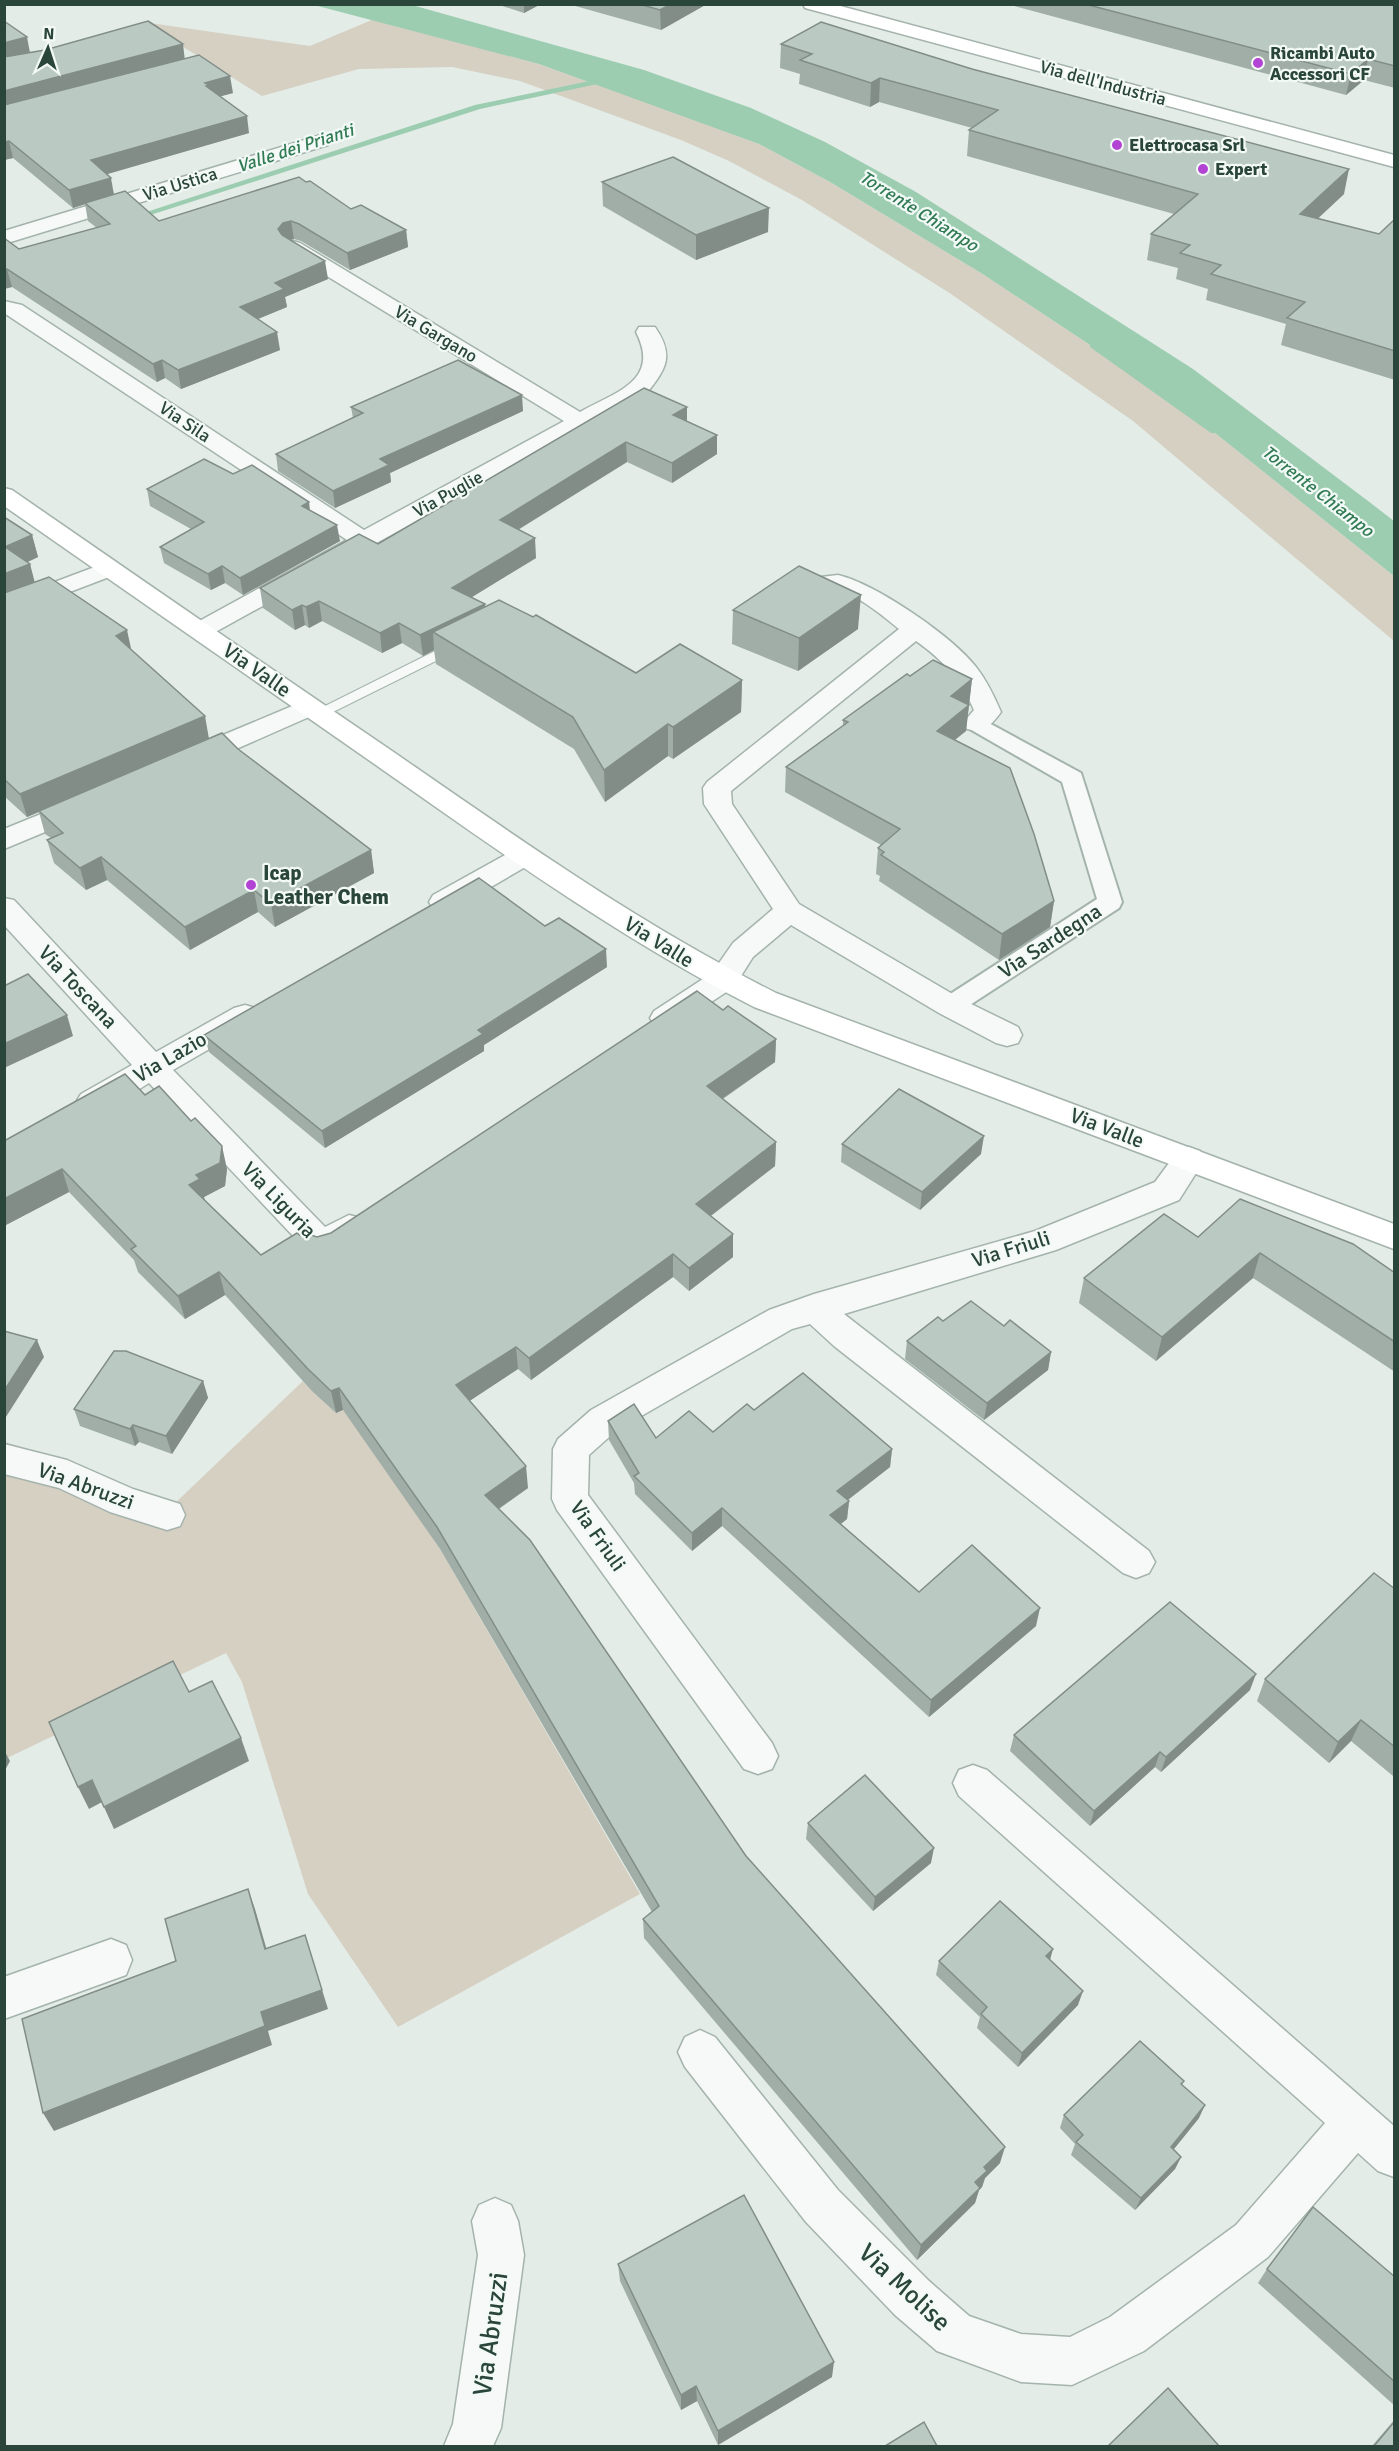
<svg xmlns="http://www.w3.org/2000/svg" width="1399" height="2451" font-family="Signika,sans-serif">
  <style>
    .green { fill: #d6d0c3 }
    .water { fill: #9ccdb1 }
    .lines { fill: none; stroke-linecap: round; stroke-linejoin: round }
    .stream { fill: #9ccdb1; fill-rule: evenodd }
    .service-casing { stroke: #a4b3ac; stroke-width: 2 }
    .pedestrian-casing { stroke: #a4b3ac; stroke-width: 4 }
    .minor-casing { stroke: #a4b3ac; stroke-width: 3 }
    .secondary-casing { stroke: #a4b3ac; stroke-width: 3 }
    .service { fill: #f6f9f8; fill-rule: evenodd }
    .pedestrian { fill: #f6f9f8; fill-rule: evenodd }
    .minor { fill: #f6f9f8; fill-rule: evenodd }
    .secondary { fill: #fff; fill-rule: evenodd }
    .wall { fill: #a0aea7 }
    .shaded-wall { fill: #828d88 }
    .building { fill: #bacac2; stroke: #828d88; stroke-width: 1.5 }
    .poi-dot { fill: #b343d5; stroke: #f3f9f6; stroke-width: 2 }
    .labels { text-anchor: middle; stroke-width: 4.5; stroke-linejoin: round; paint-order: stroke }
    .far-poi-label { font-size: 18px; font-weight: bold; fill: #2a4539; stroke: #f3f9f6; text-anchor: start }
    .far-street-label { font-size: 18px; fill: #2a4539; stroke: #f3f9f6 }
    .far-water-label { font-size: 18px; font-style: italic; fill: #317b54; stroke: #f3f9f6 }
    .street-label { font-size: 21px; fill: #2a4539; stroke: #f3f9f6 }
    .poi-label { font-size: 21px; font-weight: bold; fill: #2a4539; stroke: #f3f9f6; text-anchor: start }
    .near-street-label { font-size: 26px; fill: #2a4539; stroke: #f3f9f6 }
  </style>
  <rect width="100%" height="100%" fill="#e3ece7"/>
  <g class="green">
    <path d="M374 19 539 64 673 112 759 144 830 182 981 273 1175 401 1394 576V641L1133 421 951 294 802 200 729 161 681 140 520 81 452 67 359 69 262 96 143 22 310 46Z"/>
    <path d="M303 1381 336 1413 345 1410 440 1549 640 1894 398 2027 308 1894 242 1682 226 1653 5 1759V1442L56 1458 171 1507Z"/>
  </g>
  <path class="water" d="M314 5H412L644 70 751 108 825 142 916 192 1193 369 1372 504 1394 521V576L1175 401 981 273 830 182 759 144 539 64Z"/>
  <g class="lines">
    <g class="stream">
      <path d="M599 79H602V83L480 109 138 219 131 217 475 105Z"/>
      <path d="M1090 343H1096L1217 429V433H1211L1090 347Z"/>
    </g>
    <g class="service-casing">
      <path id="service" d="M459 639 467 644 464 647 325 716H313L311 713Z"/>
    </g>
    <g class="pedestrian-casing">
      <path id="pedestrian" d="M976 716 1081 773 1122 902 1119 908 959 1012 950 1015 941 1012 937 1006 941 1000 1097 899 1062 782 968 728 965 723 968 718Z"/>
    </g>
    <g class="minor-casing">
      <g id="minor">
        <path d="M321 135 328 137 331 141 328 145 4 244V231Z"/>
        <path d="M293 241 300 243 580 412C616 392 661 381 636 332L639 327H655C675 356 666 369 646 394L210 635 201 638 192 635 188 630 192 625 347 540 4 313V301L22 305 364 530 564 421 286 251 283 247 286 243Z"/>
        <path d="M108 562 117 564 120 569 117 574 4 617V601Z"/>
        <path d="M838 575C876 584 952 636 976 667 987 681 994 696 1001 712 992 725 983 733 967 729L963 723 974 710C961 680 943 660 916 641L731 791 732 804 799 904 961 999 1018 1027 1022 1035 1018 1043 1007 1046 996 1043 939 1013 791 925 753 957 734 987 676 1025 665 1029 654 1025 650 1018 654 1011 712 973 733 943 773 909 704 804 703 788 707 782 899 629C883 616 855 592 834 590 820 588 808 594 795 590L792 585 795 580Z"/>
        <path d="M309 699 318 701 322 707 318 713 200 765 190 767 180 765 177 759 180 753Z"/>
        <path d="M83 797 93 800 97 806 93 812 4 849V829Z"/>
        <path d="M524 847 534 850 538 856 534 862 453 909 443 912 433 909 429 902 433 895 514 850Z"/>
        <path d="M4 898 14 900 156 1052 234 1008 245 1005 256 1008 260 1015 256 1022 173 1070 325 1227 349 1215 361 1218 366 1227C355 1245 330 1260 310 1254L149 1083C129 1095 104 1117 81 1110L76 1102 81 1094 132 1065 4 925Z"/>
        <path d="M1189 1147 1200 1151 1205 1159 1179 1200 1056 1250 844 1314 1149 1551 1155 1562 1149 1573 1136 1578 1123 1573 834 1346 810 1324 792 1329 617 1430 589 1455 588 1495 772 1743 778 1756 772 1769 758 1774 744 1769 557 1510 552 1499 553 1449 558 1439 591 1410 769 1310 814 1294 1035 1231 1155 1182 1178 1151Z"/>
        <path d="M4 1444 67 1460 133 1489 180 1504 185 1515 180 1526 167 1530 110 1512 59 1488 4 1474Z"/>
        <path d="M973 1765 987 1770 1394 2126V2177L1378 2171 1358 2153 1268 2257 1144 2351 1072 2385 1021 2382 937 2351 895 2315 806 2222 685 2067 678 2052 685 2037 700 2030 715 2037 838 2190 929 2281 969 2316 1021 2334 1070 2337 1110 2317 1236 2225 1325 2123 959 1796 953 1783 959 1770Z"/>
        <path d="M111 1939 126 1945 132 1960 126 1975 4 2019V1977Z"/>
        <path d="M495 2198 511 2205 518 2221 524 2255 501 2428 493 2446H444L453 2424 478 2255 472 2221 479 2205Z"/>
      </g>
    </g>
    <g class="secondary-casing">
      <g id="secondary">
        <path d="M803 4H833L1394 155V167L805 8Z"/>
        <path d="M4 488 12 490C139 578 267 666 395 753 519 839 641 925 776 993L1394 1224V1249L754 1007C619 938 497 850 373 763 250 677 127 592 4 506Z"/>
      </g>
    </g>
    <use href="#service" class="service"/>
    <use href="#pedestrian" class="pedestrian"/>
    <use href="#minor" class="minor"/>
    <use href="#secondary" class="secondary"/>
  </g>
  <g class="wall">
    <path d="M496 4H541L524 13Z"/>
    <path d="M568 4H707L661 30Z"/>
    <path d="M1007 4H1395V88L1364 80 1346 95Z"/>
    <path d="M4 21 30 52 185 59 233 93 220 96 249 133 106 174 114 194 159 221 351 209 406 230 408 247 350 270 301 241 294 239 290 240 328 279 285 297 287 307 258 319 280 350 181 389 165 378 157 382 12 287 4 289V238L19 249 97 228 88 221 85 204 73 208 13 158 4 160Z"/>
    <path d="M781 44 1344 194 1318 218 1379 234 1395 219V380L1281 345 1286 324 1206 300 1208 289 1176 279 1178 268 1147 260 1151 234 1174 214 967 156 969 130 972 128 879 102 870 107 799 84 800 74 780 68Z"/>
    <path d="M602 182 768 232 696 260 603 206Z"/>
    <path d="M644 388 687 421 717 435V454L672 483 627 462 518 530 536 558 472 597 485 606 636 673 742 680 741 712 673 759 668 756 605 802 574 749 436 664 434 650 423 656 402 643 382 653 322 621 309 628 305 625 295 630 263 608 260 588 378 544Z"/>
    <path d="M351 407 523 411 390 473 391 482 335 508 278 471 276 454 353 418Z"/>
    <path d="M233 474 310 510 340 541 243 595 225 583 211 590 164 563 160 547 191 529 150 506 147 489Z"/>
    <path d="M4 517 32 535 38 557 27 562 30 564 34 583 131 649 209 738 238 749 371 850 374 873 275 927 258 912 190 950 107 880 86 890 54 863 47 840 51 838 45 834 39 812 27 817 4 796Z"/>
    <path d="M733 610 858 629 798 671 732 644Z"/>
    <path d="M910 676 972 679 966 731 955 740 1054 901 1050 927 999 960 879 881 880 876 876 874 878 848 881 845 785 792 786 767 843 726V720Z"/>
    <path d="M545 926 607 967 484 1045V1051L325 1148 209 1052 204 1035Z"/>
    <path d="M723 1010 776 1039 775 1062 723 1099 776 1142 775 1166 711 1216 733 1234V1257L689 1291 673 1277 531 1380 518 1369 469 1401 528 1488 499 1509 746 1856 1000 2163 985 2178 982 2187 979 2190 975 2203 917 2260 644 1938 643 1919 652 1912 440 1549 343 1410 336 1413 312 1391 225 1295 185 1319 138 1272 134 1260 69 1192 4 1226V1141L145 1095 227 1169 225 1186 204 1197 205 1201 261 1255 301 1236 317 1237 331 1233Z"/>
    <path d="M842 1144 981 1154 920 1210 841 1162Z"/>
    <path d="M1198 1237 1395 1273V1372L1253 1278 1156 1361 1079 1303 1084 1278Z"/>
    <path d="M943 1321 1004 1326 1051 1352 1048 1370 984 1420 905 1359 907 1341Z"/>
    <path d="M203 1381 208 1398 172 1454 139 1442 135 1446 80 1426 74 1409Z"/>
    <path d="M754 1410 892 1449 890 1467 848 1500 849 1501 847 1519 841 1524 919 1592 1036 1626 929 1717 722 1526 692 1551 635 1494 634 1483 609 1440 608 1421 656 1438 713 1432Z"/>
    <path d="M1395 1589V1774L1393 1776 1351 1741 1329 1763 1257 1701 1265 1679Z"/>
    <path d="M1250 1690 1161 1772 1155 1767 1090 1826 1010 1751 1014 1735Z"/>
    <path d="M808 1823 931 1863 873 1911 806 1839Z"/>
    <path d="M1050 1960 1078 2005 1018 2067 977 2028 980 2017 936 1975 939 1961Z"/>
    <path d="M1184 2081 1182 2085 1199 2118 1174 2149 1181 2157 1175 2169 1135 2210 1071 2155 1075 2144 1060 2128 1064 2115Z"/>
    <path d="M618 2264 832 2377 718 2445 697 2401 681 2410 620 2281Z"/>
    <path d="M1267 2269 1395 2277V2406L1258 2283Z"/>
    <path d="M1395 2419V2446H1372Z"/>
  </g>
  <g class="shaded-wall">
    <path d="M524 4H541L524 13Z"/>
    <path d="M671 4H707L661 30 660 10Z"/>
    <path d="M27 37 30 53 4 60V43Z"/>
    <path d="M183 44 185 61 4 109V91Z"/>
    <path d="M1368 59 1364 80 1346 95 1351 74Z"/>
    <path d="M230 76 233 93 211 99 205 83Z"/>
    <path d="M880 78 879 102 870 107 871 83Z"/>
    <path d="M247 116 249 133 94 178 91 160Z"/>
    <path d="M9 141 13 158 4 160V142Z"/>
    <path d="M1349 169 1344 194 1295 240 1300 214Z"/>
    <path d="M111 178 114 195 73 208 69 190Z"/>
    <path d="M769 208 768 232 696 260V235Z"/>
    <path d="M291 221 294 239 285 241 278 229 283 223Z"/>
    <path d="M406 230 408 247 350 270 347 253Z"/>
    <path d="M325 261 328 279 285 297 287 307 243 325 240 307 275 283Z"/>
    <path d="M7 269 12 287 4 289V270Z"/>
    <path d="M277 332 280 350 181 389 178 370Z"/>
    <path d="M162 360 165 378 157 382 153 364Z"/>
    <path d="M522 395 523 411 390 473 391 482 335 508 333 491 380 459Z"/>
    <path d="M687 407V426L673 415Z"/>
    <path d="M717 435V454L672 483V463Z"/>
    <path d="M626 442 627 462 501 540 500 520Z"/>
    <path d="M309 502 311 519 302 506Z"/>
    <path d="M337 525 340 541 243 595 240 578Z"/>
    <path d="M32 535 38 557 11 570 5 547Z"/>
    <path d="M535 538 536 558 454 608 452 588Z"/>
    <path d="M30 564 36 587 4 599V574Z"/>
    <path d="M222 566 225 583 211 590 208 574Z"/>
    <path d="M861 595 858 629 798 671 799 638Z"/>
    <path d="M319 601 322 621 309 628 306 607Z"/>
    <path d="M485 604 487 624 433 632 434 650 423 656 420 635Z"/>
    <path d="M302 605 305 625 295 630 292 610Z"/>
    <path d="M399 623 402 643 382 653 380 633Z"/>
    <path d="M127 630 132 653 116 636Z"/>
    <path d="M972 679 966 731 934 756 937 731 951 696Z"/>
    <path d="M742 680 741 712 673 759V727Z"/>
    <path d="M205 716 209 739 27 817 20 794Z"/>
    <path d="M668 724V756L605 802 604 770Z"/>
    <path d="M371 850 374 873 275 927 271 904Z"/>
    <path d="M101 857 107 880 86 890 80 868Z"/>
    <path d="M254 890 258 912 190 950 185 927Z"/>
    <path d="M1054 901 1050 927 999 960 1002 934Z"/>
    <path d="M606 949 607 967 484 1045V1051L325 1148 322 1131Z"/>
    <path d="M67 1015 73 1036 4 1068V1044Z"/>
    <path d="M776 1039 775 1062 707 1109V1086Z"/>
    <path d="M984 1136 981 1154 920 1210 922 1192Z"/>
    <path d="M776 1142 775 1166 696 1227V1204Z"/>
    <path d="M222 1146 227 1169 225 1186 204 1197 205 1202 189 1185 196 1175Z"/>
    <path d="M62 1169 69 1192 4 1226V1199Z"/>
    <path d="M733 1234V1257L689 1291V1268Z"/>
    <path d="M1260 1253 1253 1278 1156 1361 1162 1337Z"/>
    <path d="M673 1254V1277L531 1380 529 1358Z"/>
    <path d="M219 1272 225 1295 185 1319 178 1296Z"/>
    <path d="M37 1340 44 1357 4 1420V1391Z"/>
    <path d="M516 1347 518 1369 459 1408 456 1385Z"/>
    <path d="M1051 1352 1048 1370 984 1420 987 1403Z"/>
    <path d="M203 1381 208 1398 172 1454 166 1436Z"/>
    <path d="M339 1388 343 1410 336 1413 331 1391Z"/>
    <path d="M133 1425 139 1442 135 1446 130 1429Z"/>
    <path d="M892 1449 890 1467 836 1509 837 1491Z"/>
    <path d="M526 1466 528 1488 488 1516 485 1495Z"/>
    <path d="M849 1501 847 1519 829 1533 830 1515Z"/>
    <path d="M722 1508V1526L692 1551V1533Z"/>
    <path d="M1040 1608 1036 1626 929 1717 931 1700Z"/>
    <path d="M1256 1674 1250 1690 1161 1772 1166 1757Z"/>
    <path d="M1361 1720 1351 1741 1329 1763 1338 1742Z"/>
    <path d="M241 1738 249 1761 114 1829 104 1807Z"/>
    <path d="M4 1750 10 1761 4 1772Z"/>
    <path d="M1160 1752 1155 1767 1090 1826 1094 1811Z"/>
    <path d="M92 1780 102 1802 89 1809 78 1787Z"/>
    <path d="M934 1848 931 1863 873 1911 875 1897Z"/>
    <path d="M248 1889 255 1909 272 1968 265 1949Z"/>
    <path d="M305 1935 328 2009 268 2031 272 2045 54 2131 43 2113 261 2012Z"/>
    <path d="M1053 1949 1049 1964 1046 1956Z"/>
    <path d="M1083 1991 1078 2005 1018 2067 1022 2053Z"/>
    <path d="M1205 2105 1199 2118 1165 2160 1171 2147Z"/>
    <path d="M1005 2147 1000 2163 985 2178 982 2187 979 2190 975 2203 917 2260 921 2245 975 2182 984 2167Z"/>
    <path d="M1181 2157 1175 2169 1135 2210 1141 2198Z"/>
    <path d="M834 2362 832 2377 718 2445V2431Z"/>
    <path d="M696 2386 697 2401 681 2410V2395Z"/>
  </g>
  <g class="building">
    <path d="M639 4H671L660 10Z"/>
    <path d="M1085 4H1395V66L1368 59 1351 74Z"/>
    <path d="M4 21 27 37 4 43Z"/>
    <path d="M148 21 183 44 4 91V57L45 50Z"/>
    <path d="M821 22 972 69 1349 169 1300 214 1379 234 1395 219V351L1287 318 1305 302 1211 274 1221 265 1180 253 1190 245 1151 234 1198 194 969 130 998 110 880 78 871 83 800 60 812 54 781 44Z"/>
    <path d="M199 55 230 76 205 83 209 85 206 86 247 116 91 160 111 178 69 190 9 141 4 142V105Z"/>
    <path d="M673 157 769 208 696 235 602 182Z"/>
    <path d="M299 177 306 182 310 181 351 209 361 205 406 230 347 253 299 224 291 221 283 223 278 229 282 235 325 261 275 283 284 289 240 307 277 332 178 370 162 360 153 364 7 269 4 270V238L19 249 110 224 85 203 125 191 159 221Z"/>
    <path d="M458 360 522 395 380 459 389 465 333 491 276 454 363 413 351 407Z"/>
    <path d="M644 388 687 407 673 415 717 435 672 463 626 442 500 520 535 538 452 588 485 604 420 635 399 623 380 633 319 601 306 607 302 605 292 610 260 588 359 534 378 544Z"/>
    <path d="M204 459 233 474 252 465 309 502 302 506 337 525 240 578 222 566 208 574 160 547 204 522 147 489Z"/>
    <path d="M4 517 32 535 5 547 30 564 4 574Z"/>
    <path d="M799 566 861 595 799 638 733 610Z"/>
    <path d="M49 577 127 630 116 636 205 716 20 794 4 779V593Z"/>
    <path d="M499 600 533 617 536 615 636 673 680 644 742 680 673 727 668 724 604 770 573 717 433 632Z"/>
    <path d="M933 660 972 679 951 696 969 705 937 731 1010 768 1034 834 1054 901 1002 934 881 855 884 852 878 848 900 829 786 767 848 722 843 720 907 674 910 676Z"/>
    <path d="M222 733 238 749 371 850 271 904 254 890 185 927 101 857 80 868 47 840 63 833 39 811Z"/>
    <path d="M479 878 545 926 559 918 606 949 478 1030 483 1034 322 1131 204 1035Z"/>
    <path d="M28 974 67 1015 4 1044V986Z"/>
    <path d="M697 991 723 1010 728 1006 776 1039 707 1086 776 1142 696 1204 733 1234 689 1268 673 1254 529 1358 516 1347 456 1385 526 1466 485 1495 530 1540 746 1856 1005 2147 984 2167 987 2171 975 2182 980 2188 921 2245 643 1919 659 1906 437 1527 339 1388 331 1391 307 1368 219 1272 178 1296 131 1249 136 1246 62 1169 4 1199V1141L125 1074 145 1095 159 1086 191 1121 195 1118 222 1146 220 1163 196 1175 200 1179 189 1185 261 1255 297 1233 301 1236 305 1233 317 1237 331 1233Z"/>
    <path d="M899 1089 984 1136 922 1192 842 1144Z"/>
    <path d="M1240 1199 1353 1244 1395 1273V1342L1260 1253 1162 1337 1084 1278 1164 1214 1198 1237Z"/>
    <path d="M971 1301 1004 1326 1010 1320 1051 1352 987 1403 907 1341 938 1317 943 1321Z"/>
    <path d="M4 1331 37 1340 4 1391Z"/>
    <path d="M114 1351H126L203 1381 166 1436 133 1425 130 1429 74 1409Z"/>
    <path d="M803 1373 892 1449 837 1491 849 1501 830 1515 919 1592 972 1545 1040 1608 931 1700 722 1508 692 1533 634 1476 639 1473 608 1421 634 1404 656 1438 689 1411 713 1432 747 1404 754 1410Z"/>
    <path d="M1374 1573 1395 1589V1747L1361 1720 1338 1742 1265 1679Z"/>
    <path d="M1170 1602 1256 1674 1166 1757 1160 1752 1094 1811 1014 1735Z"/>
    <path d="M173 1661 189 1692 212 1681 241 1738 104 1807 92 1780 78 1787 49 1722Z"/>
    <path d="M865 1775 934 1848 875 1897 808 1823Z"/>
    <path d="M248 1889 265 1949 305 1935 322 1990 261 2012 265 2026 43 2113 22 2019 176 1961 165 1919Z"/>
    <path d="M1000 1901 1053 1949 1046 1956 1083 1991 1022 2053 981 2014 987 2007 939 1961Z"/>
    <path d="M1140 2041 1184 2081 1181 2084 1205 2105 1171 2147 1181 2157 1141 2198 1076 2142 1083 2135 1064 2115Z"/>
    <path d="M744 2195 834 2362 718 2431 696 2386 681 2395 618 2264Z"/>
    <path d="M1313 2207 1395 2277V2382L1267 2269Z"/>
    <path d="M1168 2388 1219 2446H1108Z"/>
    <path d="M1395 2421V2446H1374Z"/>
    <path d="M924 2422 937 2446H885Z"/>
  </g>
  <g class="poi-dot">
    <circle cx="1258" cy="63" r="6"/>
    <circle cx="1117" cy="145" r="6"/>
    <circle cx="1203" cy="169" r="6"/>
    <circle cx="251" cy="885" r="6"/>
  </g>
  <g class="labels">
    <g class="far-poi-label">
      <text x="1270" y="59">Ricambi Auto<tspan x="1270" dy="21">Accessori CF</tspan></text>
      <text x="1129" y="151">Elettrocasa Srl</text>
      <text x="1215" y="175">Expert</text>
    </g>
    <g class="far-street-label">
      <text transform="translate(1103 83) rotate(15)" y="6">Via dell'Industria</text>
      <text transform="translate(180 184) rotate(-17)" y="6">Via Ustica</text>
      <text transform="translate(436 334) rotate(31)" y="6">Via Gargano</text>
      <text transform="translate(185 422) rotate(34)" y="6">Via Sila</text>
      <text transform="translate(448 494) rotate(-29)" y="6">Via Puglie</text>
    </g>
    <g class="far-water-label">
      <text transform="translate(295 148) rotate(-18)" y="6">Valle dei Prianti</text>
      <text transform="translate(919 211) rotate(32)" y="6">Torrente Chiampo</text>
      <text transform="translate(1318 491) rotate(38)" y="6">Torrente Chiampo</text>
    </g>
    <g class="street-label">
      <text transform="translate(257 670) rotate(35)" y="7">Via Valle</text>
      <text transform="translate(1050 941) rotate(-33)" y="7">Via Sardegna</text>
      <text transform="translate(659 942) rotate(32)" y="7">Via Valle</text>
      <text transform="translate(78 987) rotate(47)" y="7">Via Toscana</text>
      <text transform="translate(170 1057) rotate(-30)" y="7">Via Lazio</text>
      <text transform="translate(1107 1128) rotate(21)" y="7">Via Valle</text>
      <text transform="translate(279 1200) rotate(46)" y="7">Via Liguria</text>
      <text transform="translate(1011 1249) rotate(-17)" y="7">Via Friuli</text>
      <text transform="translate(86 1486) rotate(20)" y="7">Via Abruzzi</text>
      <text transform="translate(598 1536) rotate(55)" y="7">Via Friuli</text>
    </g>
    <g class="poi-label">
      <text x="263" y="880">Icap<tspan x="263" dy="24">Leather Chem</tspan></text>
    </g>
    <g class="near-street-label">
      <text transform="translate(905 2287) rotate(43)" y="9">Via Molise</text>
      <text transform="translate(490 2334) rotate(-82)" y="9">Via Abruzzi</text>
    </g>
  </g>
  <rect width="1399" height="2451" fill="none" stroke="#2a4539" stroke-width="12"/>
  <g transform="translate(48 48) rotate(3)" stroke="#f3f9f6" stroke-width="4.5" paint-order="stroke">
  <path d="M0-4.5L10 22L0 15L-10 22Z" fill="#2a4539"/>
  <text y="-9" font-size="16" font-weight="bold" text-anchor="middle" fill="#2a4539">N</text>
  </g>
</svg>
